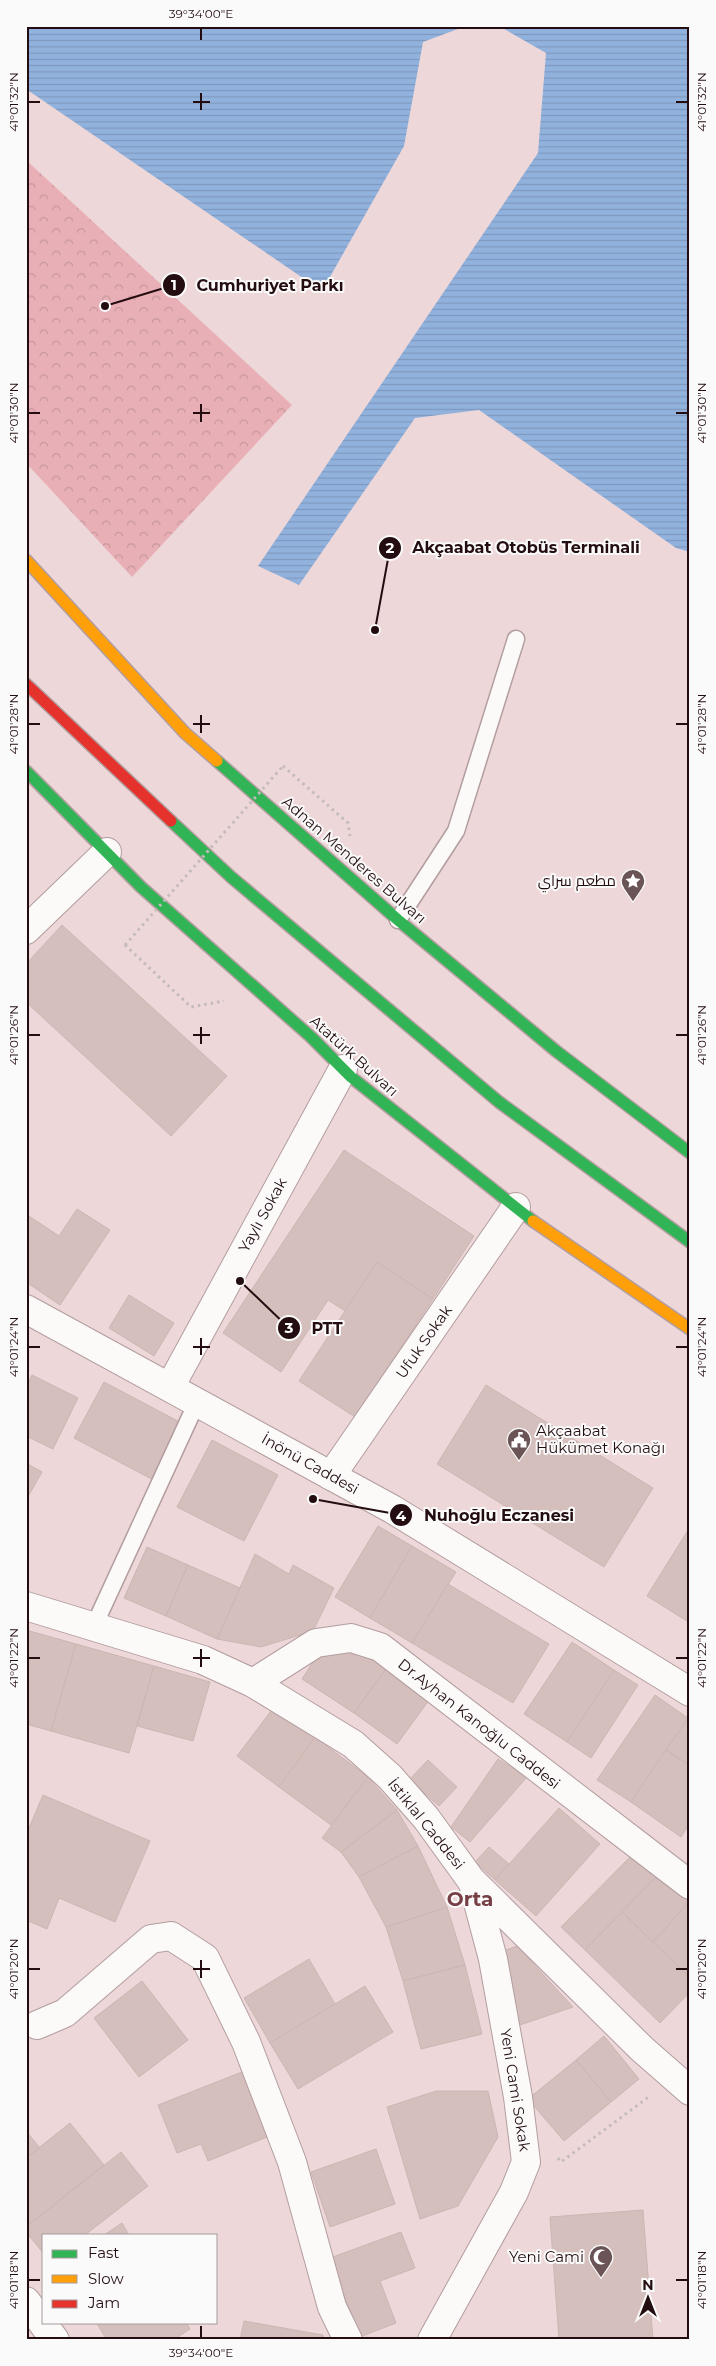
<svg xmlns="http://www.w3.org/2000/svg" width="716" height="2366" font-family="Montserrat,Cairo,sans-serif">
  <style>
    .park { fill: url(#park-crowns) }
    .water { fill: url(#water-rules) }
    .building { fill: #d5bfbc; stroke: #ccb6b4 }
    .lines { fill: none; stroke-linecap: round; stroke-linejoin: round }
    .lane-casing { stroke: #b29d9f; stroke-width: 19 }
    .street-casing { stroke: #b29d9f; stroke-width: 30 }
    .fast-casing { stroke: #b29d9f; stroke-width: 14 }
    .slow-casing { stroke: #b29d9f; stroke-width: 14 }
    .jam-casing { stroke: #b29d9f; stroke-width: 14 }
    .path { stroke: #c5bbbc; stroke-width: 3; stroke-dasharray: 2.5 4; stroke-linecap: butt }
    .lane { stroke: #fcf9f9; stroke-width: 16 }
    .street { stroke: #fcf9f9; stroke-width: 28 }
    .fast { stroke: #30b455; stroke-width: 11 }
    .slow { stroke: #ff9f0a; stroke-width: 11 }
    .jam { stroke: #e5322d; stroke-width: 11 }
    .path-bridge { stroke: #c5bbbc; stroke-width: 3; stroke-dasharray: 2.5 4; stroke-linecap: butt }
    .ticks { fill: none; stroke: #240d10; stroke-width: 2 }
    .labels { text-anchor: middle; stroke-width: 4; stroke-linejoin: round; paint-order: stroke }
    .street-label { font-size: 15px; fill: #240d10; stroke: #fafafa }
    .poi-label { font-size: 15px; fill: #240d10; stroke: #fafafa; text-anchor: end }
    .district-label { font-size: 20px; font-weight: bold; fill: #773e45; stroke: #fafafa }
    .leader { fill: none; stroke: #240d10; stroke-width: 2 }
    .callout-dot { fill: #240d10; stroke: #fafafa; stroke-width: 2 }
    .mark-label { font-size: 15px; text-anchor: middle; font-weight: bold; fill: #fff }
    .callout-label { font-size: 16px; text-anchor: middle; font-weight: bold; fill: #240d10; stroke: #fafafa; stroke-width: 4; stroke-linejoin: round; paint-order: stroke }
    .neatline { fill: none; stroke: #240d10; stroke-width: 2 }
    .ticks-label { font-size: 12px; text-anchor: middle; fill: #240d10 }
  </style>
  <defs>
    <pattern id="park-crowns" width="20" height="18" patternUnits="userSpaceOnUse" patternTransform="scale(1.25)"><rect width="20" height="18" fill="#e8b0b6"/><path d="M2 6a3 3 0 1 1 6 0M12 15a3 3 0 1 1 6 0" fill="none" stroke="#c7969b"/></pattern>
    <pattern id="water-rules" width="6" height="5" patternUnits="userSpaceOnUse" patternTransform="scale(1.25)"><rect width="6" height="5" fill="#92b2de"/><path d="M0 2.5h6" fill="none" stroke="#7e98bd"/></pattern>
  </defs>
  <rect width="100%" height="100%" fill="#edd7d8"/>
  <path class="park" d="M26 160 292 405 132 577 26 463Z"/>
  <g class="water">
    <path d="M26 26H466L423 42 404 146 322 291 26 89Z"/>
    <path d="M499 26H690V552L676 548 479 410 415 418 299 585 258 566 538 153 546 53Z"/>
  </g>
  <g class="building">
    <path d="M62 925 227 1076 171 1136 26 1002V964Z"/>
    <path d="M344 1150 474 1236 433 1299 377 1262 345 1311 328 1300 281 1372 223 1333Z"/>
    <path d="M77 1209 110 1230 60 1305 26 1282V1214L59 1236Z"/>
    <path d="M377 1262 433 1299 355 1417 299 1381Z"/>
    <path d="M129 1295 174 1323 154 1356 109 1328Z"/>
    <path d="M32 1375 78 1398 53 1449 26 1436V1387Z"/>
    <path d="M104 1382 191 1428 161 1484 74 1438Z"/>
    <path d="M486 1385 653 1488 604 1567 437 1464Z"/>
    <path d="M212 1440 278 1475 244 1541 177 1507Z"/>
    <path d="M26 1463 42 1472 26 1500Z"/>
    <path d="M378 1526 412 1546 370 1618 335 1597Z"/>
    <path d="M690 1527V1623L647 1596Z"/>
    <path d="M412 1546 456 1572 412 1643 370 1618Z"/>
    <path d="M147 1547 188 1565 166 1616 124 1598Z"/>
    <path d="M255 1554 289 1574 293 1565 334 1588 313 1631 261 1647 217 1639Z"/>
    <path d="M188 1565 240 1588 217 1639 166 1616Z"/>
    <path d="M448 1584 549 1644 513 1703 412 1643Z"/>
    <path d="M26 1630 76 1644 51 1731 26 1724Z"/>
    <path d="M572 1642 614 1670 567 1742 524 1714Z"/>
    <path d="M76 1644 154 1666 129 1753 51 1731Z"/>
    <path d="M367 1645 392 1661 354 1713 302 1679 320 1651Z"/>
    <path d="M392 1661 435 1692 397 1744 354 1713Z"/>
    <path d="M154 1666 210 1682 193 1741 137 1726Z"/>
    <path d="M614 1670 638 1685 591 1758 567 1742Z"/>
    <path d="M655 1695 688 1718 631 1802 597 1780Z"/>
    <path d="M274 1707 315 1737 279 1787 237 1756Z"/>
    <path d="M688 1718 690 1719V1766L666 1750Z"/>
    <path d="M315 1737 368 1777 331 1825 279 1787Z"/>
    <path d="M666 1750 690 1766V1823L681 1837 631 1802Z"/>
    <path d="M498 1759 527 1777 470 1842 451 1827Z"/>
    <path d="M428 1760 457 1787 439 1806 409 1780Z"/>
    <path d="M368 1777 397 1810 341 1852 322 1838Z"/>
    <path d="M43 1795 150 1841 115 1922 59 1898 47 1929 26 1920V1835Z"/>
    <path d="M559 1808 600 1844 536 1916 495 1880Z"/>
    <path d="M397 1810 418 1846 359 1877 341 1852Z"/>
    <path d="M418 1846 447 1907 386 1927 359 1877Z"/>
    <path d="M489 1847 509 1864 495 1880 475 1862Z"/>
    <path d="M632 1855 658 1875 585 1950 561 1927Z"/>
    <path d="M658 1875 690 1901 653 1942 622 1912Z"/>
    <path d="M690 1901V1978L653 1942Z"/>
    <path d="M447 1907 465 1965 403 1981 386 1927Z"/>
    <path d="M622 1912 690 1978V1992L660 2023 585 1950Z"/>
    <path d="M517 1946 573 2007 511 2028 498 1953Z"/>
    <path d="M309 1959 335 2004 270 2043 244 1998Z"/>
    <path d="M465 1965 482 2034 421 2049 403 1981Z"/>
    <path d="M142 1981 188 2040 139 2077 94 2018Z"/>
    <path d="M365 1986 393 2032 298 2089 270 2043Z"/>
    <path d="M604 2036 639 2079 611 2102 576 2060Z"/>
    <path d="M576 2060 611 2102 564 2141 528 2099Z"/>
    <path d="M247 2070 272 2135 208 2161 201 2144 177 2153 158 2105Z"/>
    <path d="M436 2091H488L498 2137 458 2206 420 2219 387 2107Z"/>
    <path d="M70 2123 104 2165 26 2227V2158Z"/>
    <path d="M26 2131 40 2148 26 2158Z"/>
    <path d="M376 2149 395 2204 330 2227 311 2172Z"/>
    <path d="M121 2152 148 2186 85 2235H44V2254L26 2232V2227Z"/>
    <path d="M643 2210 653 2340H559L550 2217Z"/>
    <path d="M122 2223 129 2235H104Z"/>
    <path d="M401 2232 415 2268 380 2281 396 2323 360 2337 330 2258Z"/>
    <path d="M244 2321 323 2335 324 2340H240Z"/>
    <path d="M96 2322H186L190 2329 173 2340H107Z"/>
  </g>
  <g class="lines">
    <g class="lane-casing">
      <g id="lane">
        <path d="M398 920 456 831 516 639"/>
        <path d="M94 1626 197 1402"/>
      </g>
    </g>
    <g class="street-casing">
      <g id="street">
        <path d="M26 930 107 852"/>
        <path d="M26 1309 392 1509 690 1692"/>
        <path d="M170 1387 343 1069"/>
        <path d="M331 1476 516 1207"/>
        <path d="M26 1606 203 1660 253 1683 353 1744 390 1777 426 1818 471 1880 642 2049 690 2091"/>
        <path d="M253 1683 316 1643 351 1638 380 1647 690 1885"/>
        <path d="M37 2025 65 2013 151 1939 171 1936 205 1958 246 2042 292 2162 332 2307 348 2340"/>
        <path d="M26 2301 55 2340"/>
        <path d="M432 2340 514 2192 526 2162 518 2097 493 1959 473 1884"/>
      </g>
    </g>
    <g class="fast-casing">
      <g id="fast">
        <path d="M217 761 398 920 556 1051 690 1153"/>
        <path d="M26 771 141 887 311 1037 351 1077 533 1221"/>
        <path d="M171 821 231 877 499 1102 690 1242"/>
      </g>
    </g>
    <g class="slow-casing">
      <g id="slow">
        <path d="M26 560 185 733 217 761"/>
        <path d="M533 1221 690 1329"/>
      </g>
    </g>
    <g class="jam-casing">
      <path id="jam" d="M26 684 171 821"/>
    </g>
    <g class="path">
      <path d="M283 766 348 823 350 836"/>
      <path d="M125 945 191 1007 224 1001"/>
      <path d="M558 2158 561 2162 650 2096"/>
    </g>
    <use href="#lane" class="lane"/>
    <use href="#street" class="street"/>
    <use href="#fast" class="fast"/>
    <use href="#slow" class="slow"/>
    <use href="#jam" class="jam"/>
    <path class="path-bridge" d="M125 945 283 766"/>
  </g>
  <path class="ticks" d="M201 28V40M201 93V110M28 102H40M193 102H210M676 102H688M201 404V422M28 413H40M193 413H210M676 413H688M201 715V733M28 724H40M193 724H210M676 724H688M201 1027V1044M28 1035H40M193 1035H210M676 1035H688M201 1338V1355M28 1347H40M193 1347H210M676 1347H688M201 1649V1667M28 1658H40M193 1658H210M676 1658H688M201 1960V1978M28 1969H40M193 1969H210M676 1969H688M28 2280H40M676 2280H688M201 2326V2338"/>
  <defs>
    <g id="sight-pin" transform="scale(1.25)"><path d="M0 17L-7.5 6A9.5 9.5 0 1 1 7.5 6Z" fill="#6a5456" stroke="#fafafa"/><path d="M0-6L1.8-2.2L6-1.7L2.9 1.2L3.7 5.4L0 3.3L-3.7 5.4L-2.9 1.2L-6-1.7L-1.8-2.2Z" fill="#fff"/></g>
    <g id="civic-pin" transform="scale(1.25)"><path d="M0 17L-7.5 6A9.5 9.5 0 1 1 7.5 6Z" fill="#6a5456" stroke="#fafafa"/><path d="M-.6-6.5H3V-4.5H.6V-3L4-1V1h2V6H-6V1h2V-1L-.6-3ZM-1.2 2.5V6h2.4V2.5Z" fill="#fff"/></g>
    <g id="mosque-pin" transform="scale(1.25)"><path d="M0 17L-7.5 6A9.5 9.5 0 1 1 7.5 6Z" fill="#6a5456" stroke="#fafafa"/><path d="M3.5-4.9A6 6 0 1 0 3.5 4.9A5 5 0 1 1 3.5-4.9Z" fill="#fff"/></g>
  </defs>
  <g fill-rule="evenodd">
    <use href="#sight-pin" x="633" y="881"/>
    <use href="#civic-pin" x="519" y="1440"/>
    <use href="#mosque-pin" x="601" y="2257"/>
  </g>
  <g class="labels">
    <g class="street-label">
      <text transform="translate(354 860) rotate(41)" y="5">Adnan Menderes Bulvarı</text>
      <text transform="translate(354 1056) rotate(42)" y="5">Atatürk Bulvarı</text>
      <text transform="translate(263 1215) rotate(-61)" y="5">Yaylı Sokak</text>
      <text transform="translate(424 1342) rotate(-55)" y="5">Ufuk Sokak</text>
      <text transform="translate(310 1464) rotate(29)" y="5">İnönü Caddesi</text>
      <text transform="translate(479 1724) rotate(38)" y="5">Dr.Ayhan Kanoğlu Caddesi</text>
      <text transform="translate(426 1824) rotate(51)" y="5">İstiklal Caddesi</text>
      <text transform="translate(515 2090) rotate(81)" y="5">Yeni Cami Sokak</text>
    </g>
    <g class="poi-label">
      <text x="616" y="886">مطعم سراي</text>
      <text x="536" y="1436" text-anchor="start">Akçaabat<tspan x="536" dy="17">Hükümet Konağı</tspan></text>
      <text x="584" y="2262">Yeni Cami</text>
    </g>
    <g class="district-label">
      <text x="470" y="1906">Orta</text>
    </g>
  </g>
  <path class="leader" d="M105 306L174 285M375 630L390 548M240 1281L289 1328M313 1499L401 1515"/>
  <g class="callout-dot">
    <circle cx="105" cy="306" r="5"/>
    <circle cx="375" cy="630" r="5"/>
    <circle cx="240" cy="1281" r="5"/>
    <circle cx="313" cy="1499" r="5"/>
    <circle cx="174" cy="285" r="12"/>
    <circle cx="390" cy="548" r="12"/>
    <circle cx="289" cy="1328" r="12"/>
    <circle cx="401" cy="1515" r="12"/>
  </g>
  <g class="mark-label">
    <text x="174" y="290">1</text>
    <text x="390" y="553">2</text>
    <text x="289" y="1333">3</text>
    <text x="401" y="1521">4</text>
  </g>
  <g class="callout-label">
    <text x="270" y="291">Cumhuriyet Parkı</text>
    <text x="526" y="553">Akçaabat Otobüs Terminali</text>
    <text x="327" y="1334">PTT</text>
    <text x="499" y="1521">Nuhoğlu Eczanesi</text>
  </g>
  <rect width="716" height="2366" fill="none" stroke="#fafafa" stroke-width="55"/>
  <rect x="42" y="2234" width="175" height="90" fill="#fafafa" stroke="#a49b9c"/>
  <rect x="52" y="2250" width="25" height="8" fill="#30b455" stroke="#a49b9c"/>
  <text x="88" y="2258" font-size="15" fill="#240d10">Fast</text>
  <rect x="52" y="2275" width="25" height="8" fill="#ff9f0a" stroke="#a49b9c"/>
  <text x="88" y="2284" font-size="15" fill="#240d10">Slow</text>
  <rect x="52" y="2300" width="25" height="8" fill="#e5322d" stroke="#a49b9c"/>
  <text x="88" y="2308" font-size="15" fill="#240d10">Jam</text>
  <g transform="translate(648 2298)" stroke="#fafafa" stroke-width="4" paint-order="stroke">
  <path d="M0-4L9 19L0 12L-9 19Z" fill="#240d10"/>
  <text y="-8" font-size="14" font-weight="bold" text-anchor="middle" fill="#240d10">N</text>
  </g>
  <rect x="28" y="28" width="660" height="2310" class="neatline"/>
  <g class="ticks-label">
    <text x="201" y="18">39°34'00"E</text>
    <text transform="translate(14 102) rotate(-90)" y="4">41°01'32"N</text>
    <text transform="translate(702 102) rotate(-90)" y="4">41°01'32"N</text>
    <text transform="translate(14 413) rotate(-90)" y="4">41°01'30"N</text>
    <text transform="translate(702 413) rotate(-90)" y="4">41°01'30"N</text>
    <text transform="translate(14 724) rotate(-90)" y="4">41°01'28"N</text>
    <text transform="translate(702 724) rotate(-90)" y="4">41°01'28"N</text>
    <text transform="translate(14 1035) rotate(-90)" y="4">41°01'26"N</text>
    <text transform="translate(702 1035) rotate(-90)" y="4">41°01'26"N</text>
    <text transform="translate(14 1347) rotate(-90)" y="4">41°01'24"N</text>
    <text transform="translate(702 1347) rotate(-90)" y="4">41°01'24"N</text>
    <text transform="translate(14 1658) rotate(-90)" y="4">41°01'22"N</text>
    <text transform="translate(702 1658) rotate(-90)" y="4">41°01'22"N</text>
    <text transform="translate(14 1969) rotate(-90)" y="4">41°01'20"N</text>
    <text transform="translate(702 1969) rotate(-90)" y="4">41°01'20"N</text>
    <text transform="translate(14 2280) rotate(-90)" y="4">41°01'18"N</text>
    <text transform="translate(702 2280) rotate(-90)" y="4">41°01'18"N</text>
    <text x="201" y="2357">39°34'00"E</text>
  </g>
</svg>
